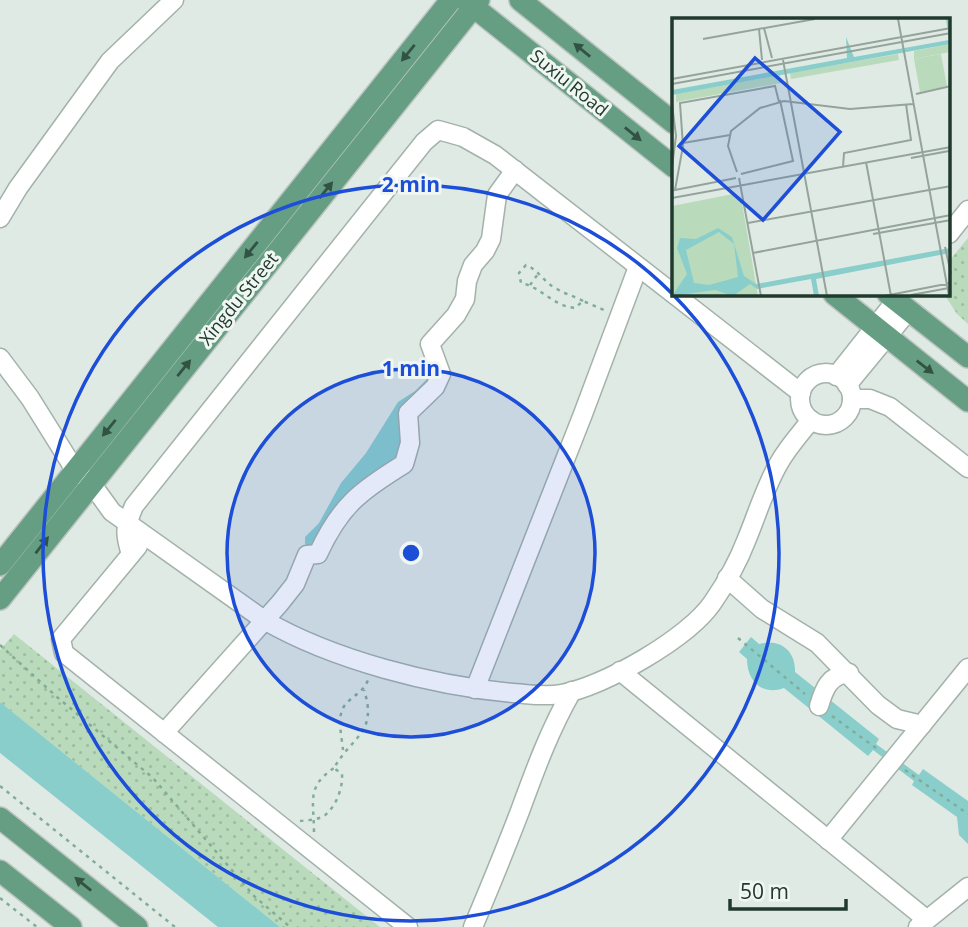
<svg xmlns="http://www.w3.org/2000/svg" width="968" height="927" font-family="'Open Sans',sans-serif">
  <style>
    .park { fill: url(#park-dots) }
    .water { fill: #89cecb }
    .lines { fill: none; stroke-linecap: round; stroke-linejoin: round }
    .minor-casing { stroke: #a3b2aa; stroke-width: 21 }
    .major-casing { stroke: #bcc4c0; stroke-width: 24 }
    .path { stroke: #81ad96; stroke-width: 2.5; stroke-dasharray: 3.5 5; stroke-linecap: butt }
    .minor { stroke: #fff; stroke-width: 18 }
    .major { stroke: #669e84; stroke-width: 21 }
    .oneway { fill: #325344 }
    .ring { fill: none; stroke: #1d4ed8; stroke-width: 3.5 }
    .labels { text-anchor: middle; stroke-width: 6; stroke-linejoin: round; paint-order: stroke }
    .street-label { font-size: 18px; fill: #213a2e; stroke: #f0f7f2 }
    .inset-road { fill: none; stroke: #94a49b; stroke-width: 2 }
    .view { fill: #1d4ed8; fill-opacity: 0.15; stroke: #1d4ed8; stroke-width: 3.5 }
    .inset-edge { fill: none; stroke: #213a2e; stroke-width: 3.5 }
    .centre { fill: #1d4ed8; stroke: #f0f7f2; stroke-width: 3.5 }
    .ring-label { font-size: 21px; text-anchor: middle; font-weight: bold; fill: #1d4ed8; stroke: #f0f7f2; stroke-width: 6; stroke-linejoin: round; paint-order: stroke }
  </style>
  <defs>
    <pattern id="park-dots" width="8" height="8" patternUnits="userSpaceOnUse" patternTransform="scale(1.75)"><rect width="8" height="8" fill="#b9dbbc"/><path d="M2 2h.1M6 6h.1" fill="none" stroke="#9fbda2" stroke-width="1.8" stroke-linecap="round"/></pattern>
  </defs>
  <rect width="100%" height="100%" fill="#e0eae4"/>
  <g class="park">
    <path d="M968 238V324L957 314 944 294H949V261Z"/>
    <path d="M14 634 380 927H280L0 702V650Z"/>
  </g>
  <g class="water">
    <path d="M431 375H433L420 395 402 451 313 549H309L305 544V537L319 523 341 483 366 453 398 402 415 391Z"/>
    <path d="M751 637 759 644C780 638 796 651 795 672L879 739 876 744 919 775 923 769 968 801V844L959 835 957 817 912 785 914 781 873 750 868 756 784 688C762 696 747 681 747 659L739 652Z"/>
    <path d="M0 702 280 927H218L0 753Z"/>
  </g>
  <g class="lines">
    <g class="minor-casing">
      <g id="minor">
        <path d="M0 218 18 188 110 61 174 0"/>
        <path d="M949 234 968 210"/>
        <path d="M0 358 30 398 75 470 91 483 112 512 264 620C333 660 434 686 513 693 528 694 545 697 561 694 603 687 689 638 713 602 726 583 738 562 746 541 757 515 765 487 779 463 788 447 800 434 811 420"/>
        <circle cx="826" cy="399" r="26"/>
        <path d="M836 376 901 294"/>
        <path d="M847 385 909 310"/>
        <path d="M852 399H870L890 407 968 468"/>
        <path d="M138 546 61 639 64 653 408 927"/>
        <path d="M131 554C124 533 125 527 134 506L424 142 438 130 463 137 495 155 801 393"/>
        <path d="M727 578 762 609 817 643 878 705 897 719 922 725"/>
        <path d="M620 671 926 919"/>
        <path d="M475 689 583 414 638 267"/>
        <path d="M819 706C824 689 829 675 849 673"/>
        <path d="M164 733 280 603 295 584 307 555 318 554C340 506 360 491 404 464L410 443 408 413 435 387 441 374 430 344 456 315 465 299 467 281 473 265 485 251 491 239 497 195 515 170"/>
        <path d="M828 840 968 668"/>
        <path d="M473 927C489 889 505 850 520 811 535 770 550 729 572 691"/>
        <path d="M918 927 968 887"/>
      </g>
    </g>
    <g class="major-casing">
      <g id="major">
        <path d="M465 0 674 167"/>
        <path d="M520 0 674 123"/>
        <path d="M834 294 968 401"/>
        <path d="M888 294 968 357"/>
        <path d="M0 565 451 0"/>
        <path d="M0 599 479 0"/>
        <path d="M0 818 137 927"/>
        <path d="M0 871 71 927"/>
      </g>
    </g>
    <g class="path">
      <path d="M530 285 538 274"/>
      <path d="M583 301C574 296 565 294 557 289 544 283 539 270 526 265L519 273 521 283C541 287 553 306 575 308L583 301 604 310"/>
      <path d="M738 638 805 694"/>
      <path d="M0 645 57 697 153 778 254 896 290 927"/>
      <path d="M832 716 880 751"/>
      <path d="M343 750C342 737 336 716 345 705 353 695 363 693 368 680"/>
      <path d="M905 770 968 814"/>
      <path d="M0 786 175 927"/>
      <path d="M300 821C308 820 317 820 324 816 336 807 343 788 342 774L334 768C352 736 378 733 364 690"/>
      <path d="M314 832C314 801 306 787 334 768"/>
      <path d="M0 898 37 927"/>
    </g>
    <use href="#minor" class="minor"/>
    <use href="#major" class="major"/>
  </g>
  <defs><path id="oneway-solid" d="M-6-.8H1V-3.2L6.5 0L1 3.2V.8H-6Z" transform="scale(1.75)"/></defs>
  <g class="oneway">
    <use href="#oneway-solid" transform="translate(582 50) rotate(-141)"/>
    <use href="#oneway-solid" transform="translate(408 53) rotate(129)"/>
    <use href="#oneway-solid" transform="translate(633 134) rotate(39)"/>
    <use href="#oneway-solid" transform="translate(326 190) rotate(-51)"/>
    <use href="#oneway-solid" transform="translate(251 250) rotate(129)"/>
    <use href="#oneway-solid" transform="translate(925 367) rotate(38)"/>
    <use href="#oneway-solid" transform="translate(184 368) rotate(-51)"/>
    <use href="#oneway-solid" transform="translate(109 428) rotate(129)"/>
    <use href="#oneway-solid" transform="translate(42 545) rotate(-52)"/>
    <use href="#oneway-solid" transform="translate(83 884) rotate(-141)"/>
  </g>
  <circle cx="411" cy="553" r="184" fill="#1d4ed8" fill-opacity=".12"/>
  <g class="ring">
    <circle cx="411" cy="553" r="184"/>
    <circle cx="411" cy="553" r="368"/>
  </g>
  <g class="labels">
    <g class="street-label">
      <text transform="translate(569 83) rotate(39)" y="6">Suxiu Road</text>
      <text transform="translate(239 299) rotate(-51)" y="6">Xingdu Street</text>
    </g>
  </g>
  <g transform="translate(672 18)">
    <rect width="278" height="278" fill="#e0eae4"/>
    <path d="M278 26V34L242 41V33ZM226 36 227 42 119 61 118 55ZM108 57 109 65 4 84V76ZM61 176 69 179 86 278H1L0 188Z" fill="#b9dbbc"/>
    <path d="M269 36 275 68 248 74 242 41Z" fill="#b9dbbc"/>
    <path d="M274 1H278V26L0 77V72L175 40 174 19 182 39 277 22ZM46 210 60 219 72 258 84 266 278 230V235L144 261 147 278H142L139 261 85 271 78 266 61 278 43 272 0 278 15 256 5 230 8 220 24 221ZM47 214 62 226 66 259 37 267 22 265 14 232Z" fill="#89cecb" fill-rule="evenodd"/>
    <path class="inset-road" d="M226 1 277 278M92 10 100 40M87 11 90 42M31 21 143 1M111 42 155 278M0 61 279 10M0 66 279 15M244 76 279 68M0 86 4 118 0 149M11 125 58 117M239 140 277 133M194 144 219 278M171 149 172 135 239 122 234 86M65 154 56 128 59 113 88 90 112 83 178 91 241 86M69 156 121 143 108 82M64 160 3 172 11 128 8 85 103 68 107 84M67 160 89 278M0 180 279 129M76 205 279 168M201 216 279 202M273 229 279 256M81 235 279 197M239 277 277 270M212 278 279 265"/>
    <path class="view" d="M83 40 168 114 91 202 7 128Z"/>
    <rect width="278" height="278" class="inset-edge"/>
  </g>
  <circle cx="411" cy="553" r="10" class="centre"/>
  <g class="ring-label">
    <text x="411" y="192">2 min</text>
    <text x="411" y="376">1 min</text>
  </g>
  <path d="M730 899v10h116v-10" fill="none" stroke="#213a2e" stroke-width="3.5"/>
  <text x="740" y="899" font-size="21" fill="#213a2e" stroke="#f0f7f2" stroke-width="5" paint-order="stroke">50 m</text>
</svg>
